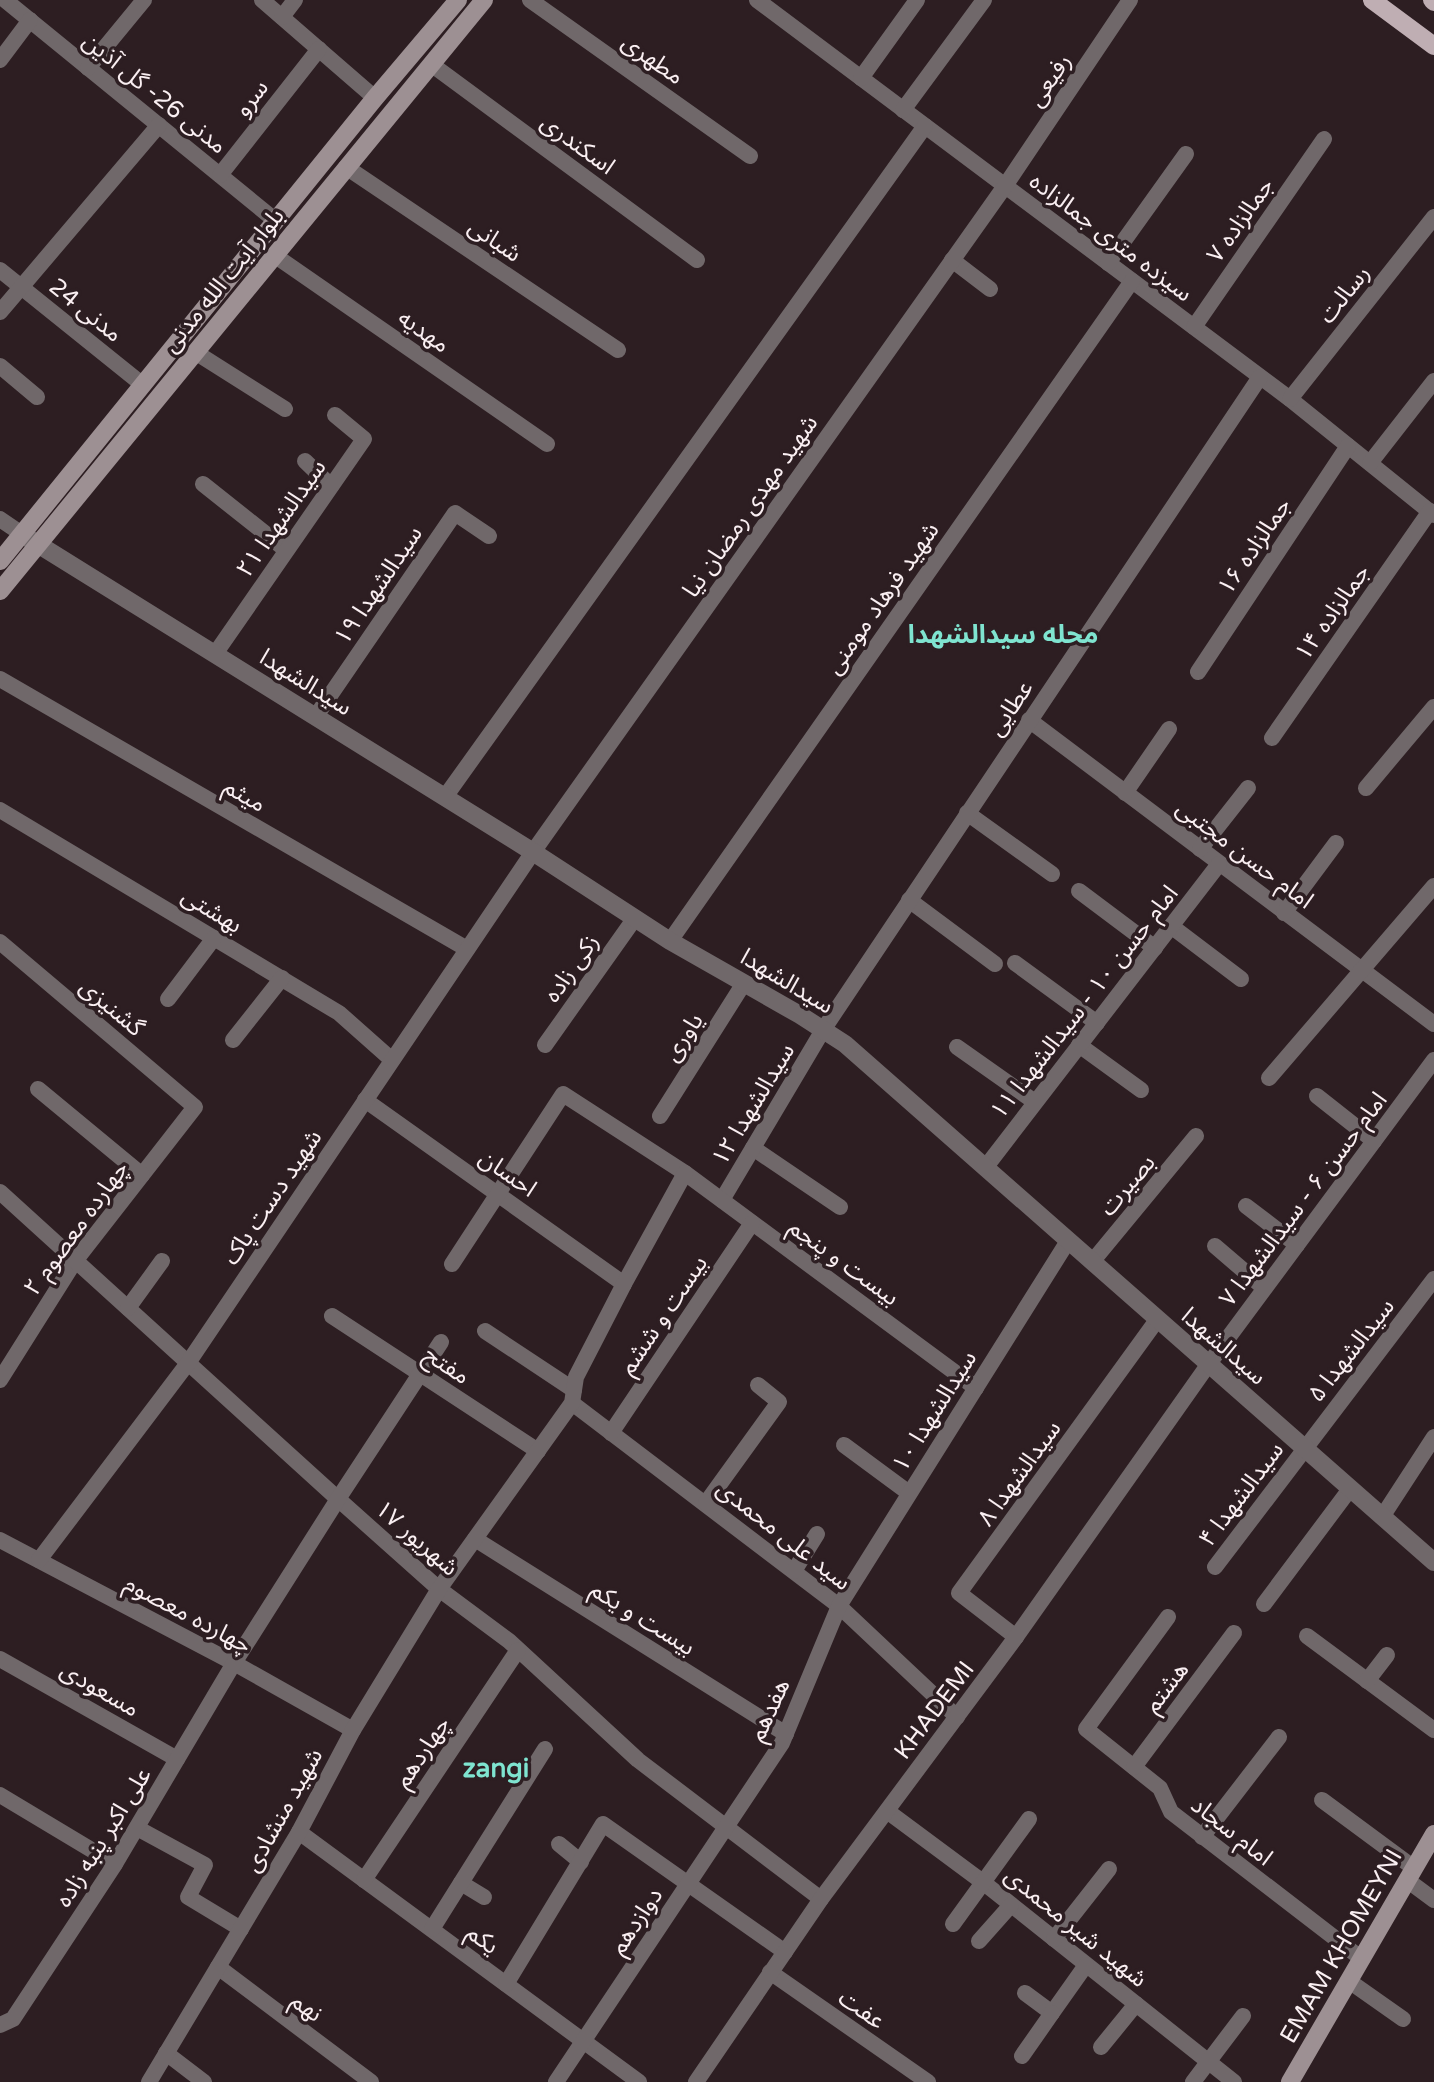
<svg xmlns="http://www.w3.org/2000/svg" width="1434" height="2082" font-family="'Varela Round','Noto Sans Arabic',sans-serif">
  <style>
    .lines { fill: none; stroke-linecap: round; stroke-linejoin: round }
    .minor { stroke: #70686a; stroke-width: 16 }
    .tertiary { stroke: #70686a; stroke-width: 18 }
    .secondary { stroke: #9d9093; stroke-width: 18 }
    .primary { stroke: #bfaeb3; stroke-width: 18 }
    .labels { text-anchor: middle; stroke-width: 7; stroke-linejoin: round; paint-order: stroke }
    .street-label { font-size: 24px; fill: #faeff2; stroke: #2d1e22 }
    .neighbourhood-label { font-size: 26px; font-weight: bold; fill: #7fe4d0; stroke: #2d1e22 }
  </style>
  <rect width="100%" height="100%" fill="#2d1e22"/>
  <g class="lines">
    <g class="minor">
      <path d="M5 0 276 221"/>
      <path d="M262 0 375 98"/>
      <path d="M530 0 750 156"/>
      <path d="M757 0 1290 399 1434 515"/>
      <path d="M282 17 295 0"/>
      <path d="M0 60 30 20"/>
      <path d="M431 64 697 260"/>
      <path d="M88 68 144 0"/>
      <path d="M861 78 917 0"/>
      <path d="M903 110 984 0"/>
      <path d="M346 167 618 350"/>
      <path d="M220 175 319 49"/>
      <path d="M274 255 547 444"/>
      <path d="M952 260 990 289"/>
      <path d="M1108 263 1186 154"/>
      <path d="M0 270 143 385"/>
      <path d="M0 312 159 125"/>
      <path d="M1194 327 1324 139"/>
      <path d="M195 352 285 409"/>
      <path d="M0 366 37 397"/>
      <path d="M1290 399 1434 217"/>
      <path d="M305 461 331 486"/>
      <path d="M1370 463 1434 381"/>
      <path d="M203 484 286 550"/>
      <path d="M0 519 22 534"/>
      <path d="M215 654 364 439 335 415"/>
      <path d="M1198 672 1348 446"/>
      <path d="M0 679 467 949"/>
      <path d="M316 716 455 513 489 536"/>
      <path d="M1029 720 1434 1024"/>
      <path d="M1272 738 1430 511"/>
      <path d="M1366 788 1434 707"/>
      <path d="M1125 793 1169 729"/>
      <path d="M445 797 925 126"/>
      <path d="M0 810 339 1013 392 1060"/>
      <path d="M967 813 1052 874"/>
      <path d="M1200 849 1248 788"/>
      <path d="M1079 891 1155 948"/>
      <path d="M909 900 995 964"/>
      <path d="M1284 913 1336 843"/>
      <path d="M1171 926 1241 979"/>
      <path d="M670 941 1132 281"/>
      <path d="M0 942 195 1107 75 1261 0 1380"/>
      <path d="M1015 963 1097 1023"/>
      <path d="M168 999 214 938"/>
      <path d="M233 1040 282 978"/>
      <path d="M545 1045 635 918"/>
      <path d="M1079 1045 1141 1090"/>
      <path d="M957 1047 1035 1102"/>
      <path d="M1269 1078 1434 886"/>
      <path d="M38 1089 142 1175"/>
      <path d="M1317 1096 1374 1141"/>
      <path d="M365 1100 624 1284"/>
      <path d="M660 1116 744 983"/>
      <path d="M753 1148 840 1207"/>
      <path d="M985 1168 1219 864"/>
      <path d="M0 1192 338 1499 439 1589 509 1641 638 1760 821 1899"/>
      <path d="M722 1200 823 1030 1260 377"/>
      <path d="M1246 1206 1297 1245"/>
      <path d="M1215 1246 1264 1288"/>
      <path d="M1092 1262 1196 1136"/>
      <path d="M452 1264 563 1094 685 1173 976 1388"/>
      <path d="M128 1308 162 1261"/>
      <path d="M332 1316 538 1451"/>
      <path d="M485 1331 574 1390"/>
      <path d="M572 1403 839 1606 957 1717"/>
      <path d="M611 1433 752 1223"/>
      <path d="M844 1445 909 1493"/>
      <path d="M706 1503 779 1402 758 1385"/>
      <path d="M1382 1517 1434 1437"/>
      <path d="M475 1539 786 1734"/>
      <path d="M0 1540 234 1663 353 1730"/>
      <path d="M39 1560 188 1363 533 852 1005 186 1130 0"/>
      <path d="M1215 1567 1434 1279"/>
      <path d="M794 1571 817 1534"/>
      <path d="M1264 1604 1350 1489"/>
      <path d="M1168 1617 1086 1729 1160 1788 1171 1812 1362 1959"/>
      <path d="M1307 1636 1434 1730"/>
      <path d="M1016 1637 959 1593 1157 1320"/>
      <path d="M0 1659 177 1759"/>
      <path d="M1367 1681 1387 1655"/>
      <path d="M1134 1767 1234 1633"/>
      <path d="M0 1795 115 1864"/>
      <path d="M1322 1800 1414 1868"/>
      <path d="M887 1811 984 1883 1234 2082"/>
      <path d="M137 1828 205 1865 188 1897 241 1929"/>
      <path d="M299 1832 639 2082"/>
      <path d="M1202 1837 1279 1737"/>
      <path d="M559 1844 581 1862"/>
      <path d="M364 1880 518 1650"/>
      <path d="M1407 1880 1434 1900"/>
      <path d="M461 1883 484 1897"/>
      <path d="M953 1924 1029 1819"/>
      <path d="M432 1929 545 1749"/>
      <path d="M1054 1939 1109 1869"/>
      <path d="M979 1941 1011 1905"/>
      <path d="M218 1967 371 2082"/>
      <path d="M770 1972 928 2082"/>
      <path d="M1349 1981 1403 2019"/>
      <path d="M506 1984 603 1824 785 1952"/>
      <path d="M1025 1993 1052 2013 1086 1965"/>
      <path d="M0 2025 13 2019 115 1864 234 1663 338 1499 441 1342"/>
      <path d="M1101 2047 1136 2004"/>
      <path d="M166 2053 204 2082"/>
      <path d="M1022 2056 1052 2013"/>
      <path d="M149 2082 299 1832 353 1730 439 1589 572 1403 576 1377 624 1284 685 1173"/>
      <path d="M556 2082 782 1743 839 1606 1068 1241"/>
      <path d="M696 2082 821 1899 1016 1637 1208 1365 1434 1060"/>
      <path d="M1193 2082 1243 2016"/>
    </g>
    <path class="tertiary" d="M28 538 533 852 670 941 800 1015 845 1044 1434 1562"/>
    <g class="secondary">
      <path d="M0 561 375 98 458 0"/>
      <path d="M0 591 484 0"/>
      <path d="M1290 2082 1434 1834"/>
    </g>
    <g class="primary">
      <path d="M1372 0 1434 46"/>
      <path d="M1432 0 1434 2"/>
    </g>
  </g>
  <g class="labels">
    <g class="street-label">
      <text transform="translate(653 59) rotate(35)" y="8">مطهری</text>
      <text transform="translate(1049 80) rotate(-56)" y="8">رفیعی</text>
      <text transform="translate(155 93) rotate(39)" y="8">مدنی 26- گل آذین</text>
      <text transform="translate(251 98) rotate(-52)" y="8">سرو</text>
      <text transform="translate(578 144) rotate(36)" y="8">اسکندری</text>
      <text transform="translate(1240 220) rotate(-55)" y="8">جمالزاده ۷</text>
      <text transform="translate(1111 237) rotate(37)" y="8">سیزده متری جمالزاده</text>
      <text transform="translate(495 240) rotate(34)" y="8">شبانی</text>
      <text transform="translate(223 280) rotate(-51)" y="8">بلوار آیت الله مدنی</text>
      <text transform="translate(1344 294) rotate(-52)" y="8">رسالت</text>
      <text transform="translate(86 310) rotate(39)" y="8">مدنی 24</text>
      <text transform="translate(424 331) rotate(35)" y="8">مهدیه</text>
      <text transform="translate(750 506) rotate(-55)" y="8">شهید مهدی رمضان نیا</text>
      <text transform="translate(281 518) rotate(-55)" y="8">سیدالشهدا ۲۱</text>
      <text transform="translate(1254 546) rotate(-56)" y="8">جمالزاده ۱۶</text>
      <text transform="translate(378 585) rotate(-56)" y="8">سیدالشهدا ۱۹</text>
      <text transform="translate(882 598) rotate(-55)" y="8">شهید فرهاد مومنی</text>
      <text transform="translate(1332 612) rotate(-55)" y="8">جمالزاده ۱۴</text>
      <text transform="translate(306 682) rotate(32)" y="8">سیدالشهدا</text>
      <text transform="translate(1010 708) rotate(-56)" y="8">عطایی</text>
      <text transform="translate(245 795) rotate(30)" y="8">میثم</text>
      <text transform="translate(1245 854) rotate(37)" y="8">امام حسن مجتبی</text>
      <text transform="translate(212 910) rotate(31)" y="8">بهشتی</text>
      <text transform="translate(571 968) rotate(-55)" y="8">زکی زاده</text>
      <text transform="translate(787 981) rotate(31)" y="8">سیدالشهدا</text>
      <text transform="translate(1084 1002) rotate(-52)" y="8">امام حسن ۱۰ - سیدالشهدا ۱۱</text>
      <text transform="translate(112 1007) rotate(40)" y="8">گشنیزی</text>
      <text transform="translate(683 1037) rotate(-57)" y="8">یاوری</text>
      <text transform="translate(753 1104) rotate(-59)" y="8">سیدالشهدا ۱۲</text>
      <text transform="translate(508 1173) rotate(35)" y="8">احسان</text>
      <text transform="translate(1127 1185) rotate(-50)" y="8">بصیرت</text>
      <text transform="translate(272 1197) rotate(-56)" y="8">شهید دست پاک</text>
      <text transform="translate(1303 1199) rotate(-53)" y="8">امام حسن ۶ - سیدالشهدا ۷</text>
      <text transform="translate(76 1228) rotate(-54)" y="8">چهارده معصوم ۲</text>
      <text transform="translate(844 1262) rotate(36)" y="8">بیست و پنجم</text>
      <text transform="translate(663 1315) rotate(-56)" y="8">بیست و ششم</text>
      <text transform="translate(1224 1346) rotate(41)" y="8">سیدالشهدا</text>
      <text transform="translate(1351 1350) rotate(-52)" y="8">سیدالشهدا ۵</text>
      <text transform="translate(447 1365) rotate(33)" y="8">مفتح</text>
      <text transform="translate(934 1411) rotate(-58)" y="8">سیدالشهدا ۱۰</text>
      <text transform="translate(1019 1473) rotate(-54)" y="8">سیدالشهدا ۸</text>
      <text transform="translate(1241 1494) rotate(-53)" y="8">سیدالشهدا ۴</text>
      <text transform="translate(784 1535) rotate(38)" y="8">سید علی محمدی</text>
      <text transform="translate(417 1538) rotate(41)" y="8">۱۷ شهریور</text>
      <text transform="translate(188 1614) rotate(28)" y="8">چهارده معصوم</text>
      <text transform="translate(643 1618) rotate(32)" y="8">بیست و یکم</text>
      <text transform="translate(1166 1687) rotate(-53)" y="8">هشتم</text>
      <text transform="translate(100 1689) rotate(30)" y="8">مسعودی</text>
      <text transform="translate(769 1710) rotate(-65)" y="8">هفدهم</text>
      <text transform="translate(934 1710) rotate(-53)" y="8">KHADEMI</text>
      <text transform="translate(422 1752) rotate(-56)" y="8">چهاردهم</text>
      <text transform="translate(283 1810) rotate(-61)" y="8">شهید منشادی</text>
      <text transform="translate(1232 1831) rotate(38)" y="8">امام سجاد</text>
      <text transform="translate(103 1837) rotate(-58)" y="8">علی اکبر پنبه زاده</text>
      <text transform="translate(636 1921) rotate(-56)" y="8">دوازدهم</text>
      <text transform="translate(1076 1927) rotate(39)" y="8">شهید شیر محمدی</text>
      <text transform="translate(483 1939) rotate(36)" y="8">یکم</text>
      <text transform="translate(1341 1946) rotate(-60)" y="8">EMAM KHOMEYNI</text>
      <text transform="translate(307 2007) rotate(36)" y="8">نهم</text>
      <text transform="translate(862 2009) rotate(35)" y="8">عفت</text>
    </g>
    <g class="neighbourhood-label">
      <text x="1003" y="643">محله سیدالشهدا</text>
      <text x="496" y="1777">zangi</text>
    </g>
  </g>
</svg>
